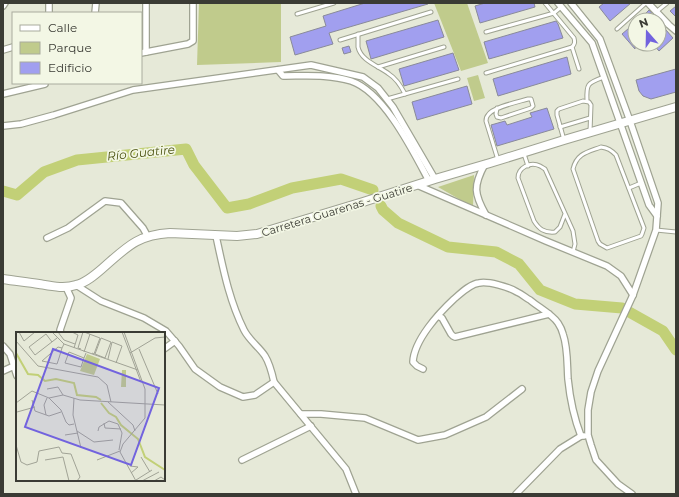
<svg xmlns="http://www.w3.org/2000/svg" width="679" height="497" font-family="Montserrat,sans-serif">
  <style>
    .green { fill: #c0cb8c }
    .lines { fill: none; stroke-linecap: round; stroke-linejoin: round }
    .river { stroke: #c2d077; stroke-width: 11 }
    .building { fill: #a19fef; stroke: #898a99 }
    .service-casing { stroke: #9fa392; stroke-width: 5 }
    .minor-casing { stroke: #9fa392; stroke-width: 8 }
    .secondary-casing { stroke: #9fa392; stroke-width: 10 }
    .service { stroke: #fff; stroke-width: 3 }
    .minor { stroke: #fff; stroke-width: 5.5 }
    .secondary { stroke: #fff; stroke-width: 8 }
    .labels { text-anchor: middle; stroke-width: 3.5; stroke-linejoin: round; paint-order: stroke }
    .street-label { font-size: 11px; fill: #3a3b34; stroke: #f3f7e5 }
    .water-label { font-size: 12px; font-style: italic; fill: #49510e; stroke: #f3f7e5 }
    .inset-river { fill: none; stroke: #c2d077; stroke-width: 2 }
    .inset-road { fill: none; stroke: #a1a396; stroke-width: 1 }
    .view { fill: #7263de; fill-opacity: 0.15; stroke: #7263de; stroke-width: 2 }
    .inset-edge { fill: none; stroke: #3a3b34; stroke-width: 2 }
  </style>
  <rect width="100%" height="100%" fill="#e6e9d8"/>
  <g class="green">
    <path d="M199 3H281V62L197 65Z"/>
    <path d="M434 3H467L488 63 461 71Z"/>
    <path d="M478 75 485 98 474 101 467 78Z"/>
    <path d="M474 175 473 207 438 187Z"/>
  </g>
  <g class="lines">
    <g class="river">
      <path d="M3 191 17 195 44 172 77 160 186 149 194 165 227 208 249 204 292 188 341 179 373 190"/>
      <path d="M381 206 383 210 398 223 448 247 496 252 519 264 540 290 575 304 622 308 663 331 676 350"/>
    </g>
  </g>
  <g class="building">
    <path d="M365 3H428V4L329 33 333 44 295 55 290 37 326 26 323 16Z"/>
    <path d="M485 3H534L535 7 480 23 475 6Z"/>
    <path d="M604 3H631L610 21 599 7Z"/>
    <path d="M676 6V17L670 11Z"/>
    <path d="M649 10 658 20H638L644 15Z"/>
    <path d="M438 20 444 37 371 59 366 41Z"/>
    <path d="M556 21 558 24 563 38 489 59 484 42Z"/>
    <path d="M659 22 673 38 659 51 653 44H659V41L662 39 659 35Z"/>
    <path d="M635 23V49L622 34Z"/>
    <path d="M349 46 351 52 344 54 342 48Z"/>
    <path d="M453 53 459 70 404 86 399 69Z"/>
    <path d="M567 57 571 74 498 96 493 79Z"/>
    <path d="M676 69V92L651 99 643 96 639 91 636 80Z"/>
    <path d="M467 86 472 104 417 120 412 102Z"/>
    <path d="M547 108 554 129 497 146 491 125 505 121 507 125 532 117 530 113Z"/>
  </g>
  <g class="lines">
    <g class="service-casing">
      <g id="service">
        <path d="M656 12 667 3"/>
        <path d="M297 14 334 3"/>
        <path d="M617 29 646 3"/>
        <path d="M486 32 547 15 554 13 561 7"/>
        <path d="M358 34C358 39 358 43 358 47 361 61 379 66 389 74 397 79 401 86 405 94"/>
        <path d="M340 40 431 12"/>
        <path d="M572 47 579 69"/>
        <path d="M378 67 444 47"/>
        <path d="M486 73 572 47C575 44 575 42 574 38L545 3"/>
        <path d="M387 99 458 79"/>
        <path d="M587 101C586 83 588 83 604 77"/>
        <path d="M497 108 496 114 497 117 501 118 531 108 533 106 531 99H528C518 102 493 107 488 115 486 117 486 119 486 121L498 160"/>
        <path d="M560 127 590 118"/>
        <path d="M564 140 557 115V111L559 109 583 101 589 102 591 105 590 132"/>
        <path d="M601 147C608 148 611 150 616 155L644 228 642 234 641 236 607 248 600 244 598 241 573 169C577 153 588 152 601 147Z"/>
        <path d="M524 154 528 166"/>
        <path d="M629 188 641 183"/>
        <path d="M565 214 560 227 555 232C544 233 539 229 534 221L518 178C518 168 530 161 540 166 542 167 543 168 545 169L573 231 575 244 573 252"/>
        <path d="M656 230 676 232"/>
      </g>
    </g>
    <g class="minor-casing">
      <g id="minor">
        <path d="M558 3 592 43 649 205 657 216"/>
        <path d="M571 3 600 39 630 121 658 203 656 230 633 295 598 371 591 392 588 410V435L591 445 596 460 618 484 632 494"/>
        <path d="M648 3 669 25 676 31"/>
        <path d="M3 6 5 3"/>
        <path d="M49 13V3"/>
        <path d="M95 13 96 3"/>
        <path d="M3 50 13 47"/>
        <path d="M146 52V3"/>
        <path d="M141 53 188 44 193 41V3"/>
        <path d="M278 70 283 76C306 76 329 74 351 81 384 92 413 151 429 181"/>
        <path d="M3 94 45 84V83"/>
        <path d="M3 126 21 124 54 115 133 90 311 65 363 77 378 88 393 107 435 179"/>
        <path d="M485 164C473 186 474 194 486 215"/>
        <path d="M417 185 546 241 607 266 621 276 633 295"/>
        <path d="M216 236C223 268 229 300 244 330 249 340 259 347 265 356 270 364 272 373 274 382L346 469 356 494"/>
        <path d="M47 238 68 228 105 201 121 203 143 228 148 237"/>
        <path d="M76 285 101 301 144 318 166 331 179 346 195 369 220 387 243 397 255 395 274 382"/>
        <path d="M438 316 442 318 451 334 453 336 455 337 549 314"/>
        <path d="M61 333 60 330 71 298 66 287"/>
        <path d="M3 346 10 354 17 376"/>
        <path d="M164 349 175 341"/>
        <path d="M423 369 417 366 413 362C414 340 439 313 454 299 461 293 470 284 479 283 488 281 509 287 517 292 522 294 526 298 530 300 538 307 552 314 558 323 560 326 562 330 563 334 568 348 567 365 568 379 570 399 574 418 581 436"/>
        <path d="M3 371 14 366"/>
        <path d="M301 414H321L365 418 418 440 445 435 486 417 522 389"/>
        <path d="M242 460 311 426"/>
        <path d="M516 494 560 449 581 436H584"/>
      </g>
    </g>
    <g class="secondary-casing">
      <path id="secondary" d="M3 279C15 281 27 282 39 284 51 286 64 289 76 285 86 283 96 274 104 267 127 247 137 235 170 233L237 236 257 234 363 202 435 179 490 163 564 140 676 107"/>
    </g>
    <use href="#service" class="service"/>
    <use href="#minor" class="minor"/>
    <use href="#secondary" class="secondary"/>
  </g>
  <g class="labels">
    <g class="street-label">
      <text transform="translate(337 210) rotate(-17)" y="4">Carretera Guarenas - Guatire</text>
    </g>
    <g class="water-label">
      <text transform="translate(141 153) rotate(-6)" y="4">Río Guatire</text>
    </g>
  </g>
  <g transform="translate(16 332)">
    <rect width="149" height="149" fill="#e6e9d8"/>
    <path d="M71 22 84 27 78 43 64 39ZM106 38H110V55H105Z" fill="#c0cb8c"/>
    <path class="inset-river" d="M0 21 12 42 22 43 29 49 40 47 58 51 61 63 80 65 85 68M85 71 93 81 100 85 105 93 122 107 129 125 149 138"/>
    <path class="inset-road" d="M3 0 8 9 19 0M36 0 48 12 122 38M42 0 48 8 59 12M56 0 62 3 58 16M68 0 84 6 78 22 76 21M106 0 125 50M108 0 129 57V86L107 112 104 120 120 149M85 6 95 10 89 26 79 22ZM0 9 22 34 82 45 91 53 95 70M36 10 30 2 13 15 19 23 41 6M46 16 42 15 26 29 41 32 43 26 46 16 48 12M65 17 62 16 67 0M123 17 142 62M68 20 74 2M114 21 139 6 149 5M68 26 53 20 49 31 65 35 68 26 70 21M92 27 96 10 106 14 100 31M31 57 42 55 47 63M33 66 45 78 50 90 53 93 58 92M58 66 57 83 65 116M16 68 19 79 33 84 45 80M92 70 117 93 119 99M0 71 16 59 33 66 47 63 64 68 149 73M1 80 19 75M30 83 28 73 31 66M88 91 89 96 105 97M61 99 78 110 97 108M82 99 83 95 93 89 102 92 106 101 103 118M49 103 62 101M0 113 5 130 11 133 21 130 23 119 43 115 46 121 55 122 64 145 61 149M125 125 134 140M29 128 47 125 53 149M81 128 104 119M114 134 122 135 115 141M120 148 136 138M126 149 143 140M138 149 145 145 149 148"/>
    <path class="view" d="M37 17 143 56 115 133 9 95Z"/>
    <rect width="149" height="149" class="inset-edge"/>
  </g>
  <rect width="679" height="497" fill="none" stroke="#3a3b34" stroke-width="8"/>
  <rect x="12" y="12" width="130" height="72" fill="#f3f7e5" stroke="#a9ac9e"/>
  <rect x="20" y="25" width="20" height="6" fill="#ffffff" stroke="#a9ac9e"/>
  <text x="48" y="32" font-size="12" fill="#3a3b34">Calle</text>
  <rect x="20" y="42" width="20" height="12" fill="#c0cb8c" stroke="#a9ac9e"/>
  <text x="48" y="52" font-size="12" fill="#3a3b34">Parque</text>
  <rect x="20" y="62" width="20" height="12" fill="#a19fef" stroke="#a9ac9e"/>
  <text x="48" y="72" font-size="12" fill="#3a3b34">Edificio</text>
  <g transform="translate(647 32) rotate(340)"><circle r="19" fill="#f3f7e5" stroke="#a9ac9e"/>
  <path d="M0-3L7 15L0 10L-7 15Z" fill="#7263de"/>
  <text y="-6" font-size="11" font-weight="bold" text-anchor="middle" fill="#3a3b34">N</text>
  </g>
</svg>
